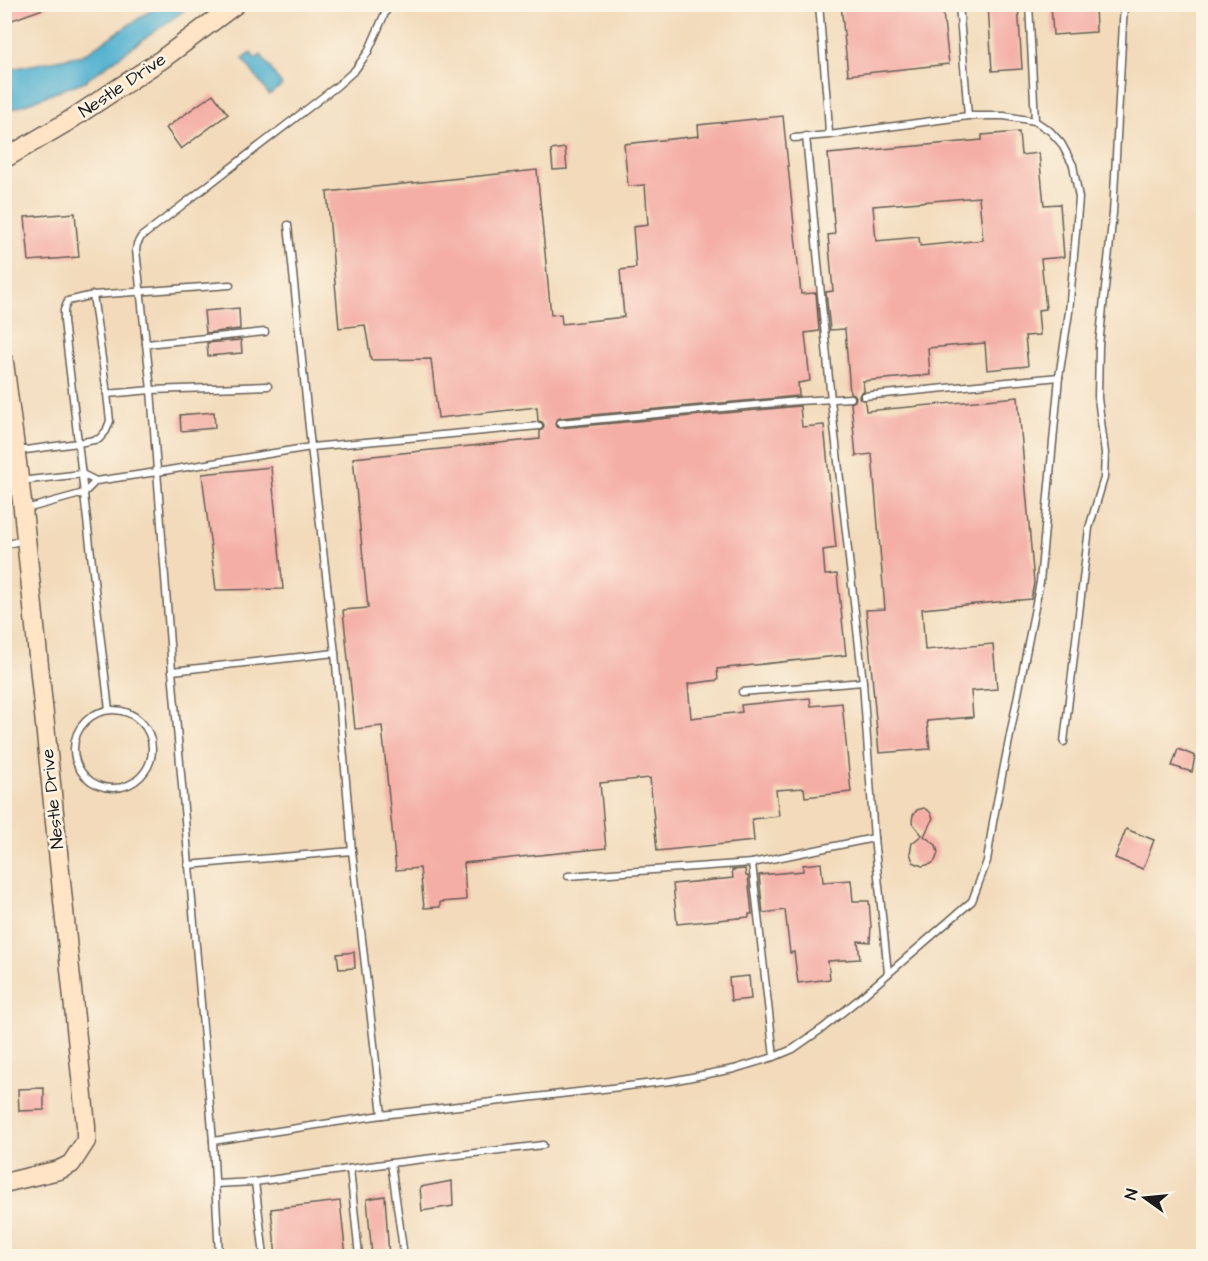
<svg xmlns="http://www.w3.org/2000/svg" width="1208" height="1261" font-family="'Architects Daughter',sans-serif">
  <style>
    .water { fill: #51b1d0; stroke: #366676; stroke-width: 1.5 }
    .building { fill: #f4aea6; fill-rule: evenodd }
    .lines { fill: none; stroke-linecap: round; stroke-linejoin: round }
    .lane-casing { stroke: #675e53; stroke-width: 9 }
    .secondary-casing { stroke: #675e53; stroke-width: 21 }
    .lane { stroke: #fff; stroke-width: 6 }
    .secondary { stroke: #ffe4c6; stroke-width: 18 }
    .labels { text-anchor: middle; stroke-width: 5; stroke-linejoin: round; paint-order: stroke }
    .street-label { font-size: 18px; fill: #1c1c1c; stroke: #fcf5e5 }
  </style>
  <rect width="100%" height="100%" fill="#fcf5e5"/>
  <filter id="ink" filterUnits="userSpaceOnUse"><feTurbulence type="fractalNoise" baseFrequency=".0167" numOctaves="2"/><feDisplacementMap in="SourceGraphic" scale="12" xChannelSelector="R" yChannelSelector="G"/><feConvolveMatrix kernelMatrix="1 2 1 2 8 2 1 2 1" color-interpolation-filters="sRGB"/></filter>
  <filter id="wash" filterUnits="userSpaceOnUse"><feTurbulence type="fractalNoise" baseFrequency=".008" numOctaves="4" result="noise"/><feDisplacementMap in="SourceGraphic" scale="24" xChannelSelector="R" yChannelSelector="G"/><feGaussianBlur stdDeviation="1.35" result="paint"/><feColorMatrix in="noise" values="0 0 0 0 0 0 0 0 0 0 0 0 0 0 0 0 0 1.4 0 .05"/><feComposite in="paint" operator="in"/></filter>
  <g filter="url(#wash)">
    <rect width="100%" height="100%" fill="#f2daba"/>
    <g class="water">
      <path d="M157 5H189L186 9 85 81 5 112V70L83 55 152 10Z"/>
      <path d="M251 53 255 59 261 55 282 85 269 95 243 59Z"/>
    </g>
    <g id="blocks">
      <g class="building">
        <path d="M17 4H51V6L4 23V8Z"/>
        <path d="M841 4H942L949 64 848 75Z"/>
        <path d="M988 4H1018L1022 69 992 71Z"/>
        <path d="M1051 4H1095L1096 32 1053 35Z"/>
        <path d="M213 94 228 114 181 149 166 128Z"/>
        <path d="M783 116 801 294 816 293 819 331 805 333 810 381 798 383 799 396 560 418 556 420 555 424 557 427 560 428 800 406 802 427 824 425 836 548 823 550 825 575 837 574 846 655 717 669 718 680 688 684 691 718 742 712 741 705 810 698 811 706 842 703 851 792 805 797 804 788 776 790 779 816 752 819 754 841 657 851 650 778 600 783 606 848 464 863 466 900 440 902V907L424 908 420 868 396 870 382 726 355 729 343 610 368 608 353 458 540 439V431L543 429 544 425 542 422 538 421 537 407 438 418 431 359 371 360 365 325 339 328 327 192 537 170 551 315 561 314 562 324 624 317 620 270 636 268 633 227 648 225 645 185 628 186 624 144 699 136 698 125Z"/>
        <path d="M1019 132 1021 155 1039 153 1044 205 1060 204 1064 257 1041 259 1046 309 1038 310 1040 335 1025 336 1028 366 987 370 985 343 928 348 930 375 863 381 864 391 861 392 859 396 860 399 865 401 866 411 1018 397 1034 583 1031 599 922 609 925 650 993 644 997 689 971 691 973 717 927 721 930 749 879 753 866 610 885 609 872 454 856 456 851 403 855 401 856 397 854 394 850 393 845 329 830 330 826 292 833 291 828 235 835 234 828 154 982 140V135ZM979 197 983 240 920 246 919 237 876 241 873 206Z"/>
        <path d="M565 148 567 169 553 170 551 150Z"/>
        <path d="M75 213 79 257 29 261 25 217Z"/>
        <path d="M239 308 240 329 206 333 204 311Z"/>
        <path d="M241 340 242 353 208 356 207 343Z"/>
        <path d="M214 412 215 428 181 431 180 415Z"/>
        <path d="M271 467 283 589 216 590 202 474Z"/>
        <path d="M1178 749 1195 756 1192 772 1172 766Z"/>
        <path d="M924 808 930 812 933 818 924 836 936 845 938 853 935 861 931 864 922 866 913 862 910 853 912 843 922 835 913 824 912 821 913 815 917 810Z"/>
        <path d="M1126 829 1154 840 1143 869 1115 858Z"/>
        <path d="M821 863 823 882 851 880 853 901H869L871 927 870 942 858 941 860 959 828 961 830 979 798 983 794 952 790 953 785 910 763 913 759 875 803 871V865Z"/>
        <path d="M745 869 746 876H748L752 914H749V917L677 924 673 884 733 878 732 870Z"/>
        <path d="M354 952 355 968 339 969 337 954Z"/>
        <path d="M749 976 751 999 731 1001 729 978Z"/>
        <path d="M44 1088V1110L19 1111 18 1089Z"/>
        <path d="M452 1181 453 1206 422 1211 420 1187Z"/>
        <path d="M385 1196 389 1257H372L367 1199Z"/>
        <path d="M340 1201 346 1257H276L271 1209Z"/>
      </g>
    </g>
  </g>
  <g filter="url(#ink)">
    <use href="#blocks" fill-opacity="0" stroke="#675e53" stroke-width="1.5"/>
    <g class="lines">
      <g class="lane-casing">
        <g id="lane">
          <path d="M819 4 828 115 829 135"/>
          <path d="M959 4 968 116"/>
          <path d="M1029 4 1035 121"/>
          <path d="M806 136 831 400 863 682 874 838 888 973"/>
          <path d="M288 225 311 447 335 653 352 851 382 1115"/>
          <path d="M146 344 265 332"/>
          <path d="M107 394 151 390 268 386"/>
          <path d="M864 396 1059 377"/>
          <path d="M560 423 798 401 851 398"/>
          <path d="M18 451 78 443 99 439 106 431 110 421 107 394 93 295"/>
          <path d="M20 481 82 474 96 481 84 493 26 509"/>
          <path d="M96 481 157 472 311 447 539 426"/>
          <path d="M4 545 24 540"/>
          <path d="M172 671 335 653"/>
          <path d="M742 692 863 682"/>
          <path d="M109 710 64 321V310L68 301 93 295 230 285"/>
          <circle cx="113" cy="749" r="39"/>
          <path d="M1064 742 1089 528 1104 478 1105 453 1098 398 1099 345 1113 213 1124 4"/>
          <path d="M752 863 774 1057"/>
          <path d="M188 865 352 851"/>
          <path d="M568 876 752 863 874 838"/>
          <path d="M213 1141 382 1115 671 1081 734 1069 774 1057 793 1049 823 1028 859 999 972 901 987 861 993 822 1040 582 1059 377 1069 312 1079 198 1073 165 1061 143 1050 131 1035 121 1004 116H968L829 135 794 138"/>
          <path d="M391 1163 404 1256"/>
          <path d="M350 1169 359 1256"/>
          <path d="M255 1182 264 1256"/>
          <path d="M215 1184 255 1182 391 1163 543 1145"/>
          <path d="M219 1256 213 1141 172 671 151 390 136 250 137 244 141 237 337 86 355 70 368 52 389 4"/>
        </g>
      </g>
      <g class="secondary-casing">
        <g id="secondary">
          <path d="M4 159 67 122 161 60 236 4"/>
          <path d="M4 362 23 509 86 1126V1141L71 1164 59 1170 4 1183"/>
        </g>
      </g>
      <use href="#lane" class="lane"/>
      <use href="#secondary" class="secondary"/>
    </g>
  </g>
  <g class="labels">
    <g class="street-label">
      <text transform="translate(122 85) rotate(-34)" y="6">Nestle Drive</text>
      <text transform="translate(52 799) rotate(-96)" y="6">Nestle Drive</text>
    </g>
  </g>
  <rect width="1208" height="1261" fill="none" stroke="#fcf5e5" stroke-width="24"/>
  <g transform="translate(1145 1198) rotate(285)" stroke="#fcf5e5" stroke-width="4.5" paint-order="stroke">
  <path d="M0-4.5L10 22L0 15L-10 22Z" fill="#1c1c1c"/>
  <text y="-9" font-size="16" font-weight="bold" text-anchor="middle" fill="#1c1c1c">N</text>
  </g>
</svg>
